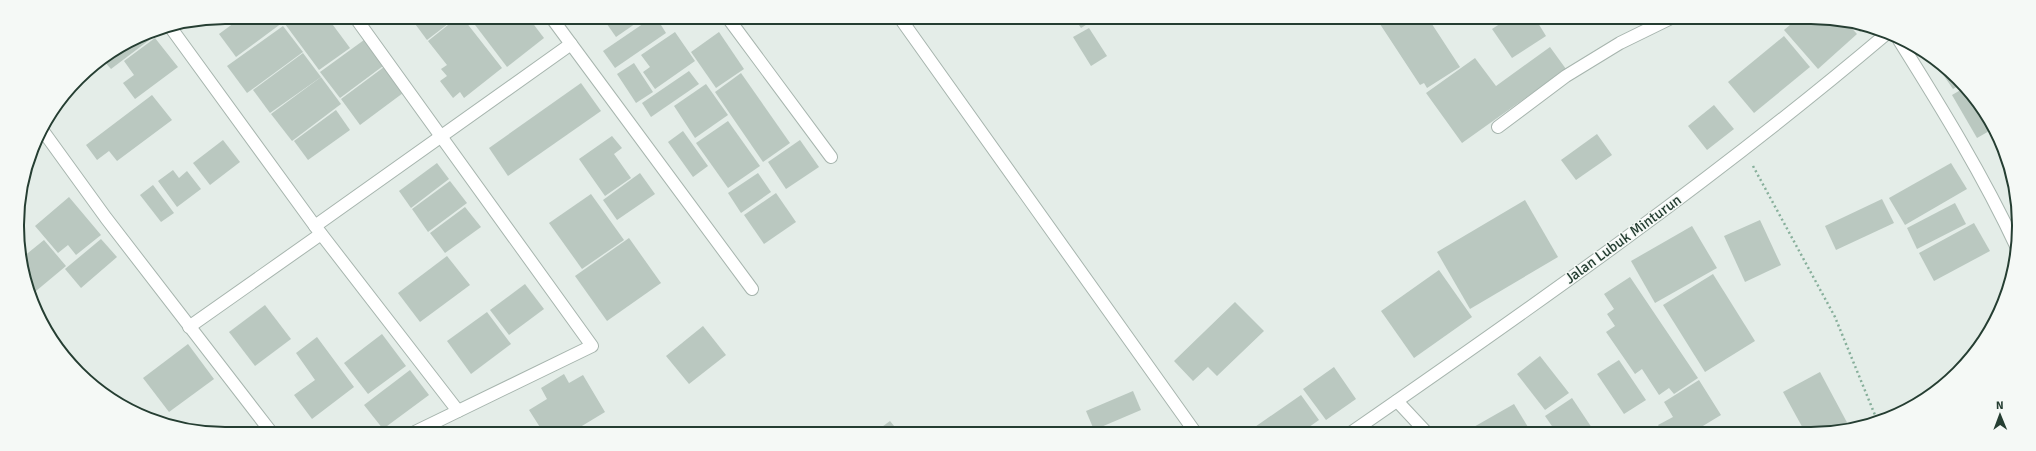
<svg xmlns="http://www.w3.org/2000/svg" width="2036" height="451" font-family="Signika,sans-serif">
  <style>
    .building { fill: #bac8c0 }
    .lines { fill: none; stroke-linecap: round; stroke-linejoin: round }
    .minor-casing { stroke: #a7b5ae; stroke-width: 14 }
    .path { stroke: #87af9b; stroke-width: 2.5; stroke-dasharray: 2 3; stroke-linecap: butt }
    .minor { stroke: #fff; stroke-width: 12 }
    .labels { text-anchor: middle; stroke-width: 3; stroke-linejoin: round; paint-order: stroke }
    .street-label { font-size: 15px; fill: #253e32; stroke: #f5f9f6 }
    .rim { fill: none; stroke: #253e32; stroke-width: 2 }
  </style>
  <rect width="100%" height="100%" fill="#e4ede8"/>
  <g class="building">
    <path d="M242 17H290L236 57 219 34Z"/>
    <path d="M294 17H327L350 48 319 70 285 24Z"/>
    <path d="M410 17H457L427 40Z"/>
    <path d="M458 17H462L502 68 464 98 460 92 453 98 440 81 447 76 441 69 447 65 428 41Z"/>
    <path d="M469 17H528L544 38 507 67Z"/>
    <path d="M602 17H645L616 37Z"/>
    <path d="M653 17H656L666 33 615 68 603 51Z"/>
    <path d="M1074 18H1097L1081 28Z"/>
    <path d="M1376 18H1428L1460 67 1427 88 1424 83 1420 85Z"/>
    <path d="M1509 18H1535L1546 36 1512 58 1492 29Z"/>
    <path d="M1797 19H1837L1846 22 1857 34 1818 69 1784 30Z"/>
    <path d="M1853 24 1865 28 1860 32Z"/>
    <path d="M283 26 303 52 247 93 227 66Z"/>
    <path d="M1089 28 1107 56 1091 66 1073 37Z"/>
    <path d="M148 32 152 38 111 69 104 61Z"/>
    <path d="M675 32 695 61 655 89 643 72 650 67 641 55Z"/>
    <path d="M719 32 744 69 716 88 691 52Z"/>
    <path d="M1784 36 1810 67 1754 113 1728 82Z"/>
    <path d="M155 38 178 67 135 99 123 83 134 75 124 61Z"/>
    <path d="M364 40 383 66 340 98 320 72Z"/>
    <path d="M1550 47 1566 69 1462 143 1426 93 1475 58 1496 86Z"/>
    <path d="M303 53 321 77 270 113 253 90Z"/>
    <path d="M634 63 653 92 636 103 617 74Z"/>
    <path d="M1935 63 1952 78 1960 85 1953 89Z"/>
    <path d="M384 67 403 93 360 125 341 99Z"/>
    <path d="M689 71 699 84 651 117 642 103Z"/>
    <path d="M741 73 790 143 763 162 715 92Z"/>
    <path d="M321 77 341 104 292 141 271 114Z"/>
    <path d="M581 83 601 111 508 176 489 148Z"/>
    <path d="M706 84 728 115 695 138 674 106Z"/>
    <path d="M1964 88 1976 98 1991 130 1977 138 1952 95Z"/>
    <path d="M152 95 172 120 117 161 109 151 97 160 86 145Z"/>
    <path d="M1714 105 1734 129 1707 150 1688 126Z"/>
    <path d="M336 110 350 130 308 160 294 141Z"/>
    <path d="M728 121 760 166 728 188 696 143Z"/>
    <path d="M683 131 708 166 693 177 668 142Z"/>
    <path d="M1597 134 1612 155 1576 180 1561 160Z"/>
    <path d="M612 136 622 148 614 154 631 178 605 196 579 159Z"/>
    <path d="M223 140 240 162 210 185 193 163Z"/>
    <path d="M800 140 819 167 786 189 768 162Z"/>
    <path d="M437 163 449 179 411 208 399 191Z"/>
    <path d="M1951 163 1967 189 1905 225 1889 198Z"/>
    <path d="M173 170 179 178 187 171 201 189 177 207 158 181Z"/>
    <path d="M640 173 655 194 617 220 603 200Z"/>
    <path d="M758 173 771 192 741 213 728 193Z"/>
    <path d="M450 181 467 203 428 232 412 209Z"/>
    <path d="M153 185 174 213 161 222 140 195Z"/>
    <path d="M776 193 796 222 764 244 744 215Z"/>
    <path d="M591 194 624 240 582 269 549 223Z"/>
    <path d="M69 197 101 235 76 255 68 245 58 253 35 226Z"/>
    <path d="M1882 199 1894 223 1836 250 1825 226Z"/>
    <path d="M1525 200 1558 257 1470 309 1437 252Z"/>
    <path d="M1955 203 1966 224 1917 249 1907 228Z"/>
    <path d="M465 207 481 227 445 253 430 233Z"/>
    <path d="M1760 220 1781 265 1745 282 1724 236Z"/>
    <path d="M1974 223 1990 251 1934 281 1919 253Z"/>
    <path d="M1692 226 1717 268 1655 303 1631 261Z"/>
    <path d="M629 238 661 283 607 321 575 276Z"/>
    <path d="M101 239 117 257 81 288 65 269Z"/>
    <path d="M44 240 66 266 30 296 23 257Z"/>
    <path d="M447 256 470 285 420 322 398 293Z"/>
    <path d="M1439 270 1472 317 1414 358 1381 311Z"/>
    <path d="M1713 274 1755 341 1705 372 1663 305Z"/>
    <path d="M1630 277 1698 378 1674 394 1669 388 1659 395 1642 369 1635 374 1606 332 1615 326 1607 314 1614 309 1604 294Z"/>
    <path d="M525 284 544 309 509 335 490 310Z"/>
    <path d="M1235 302 1264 331 1217 376 1208 367 1193 381 1174 361Z"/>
    <path d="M265 305 291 339 255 366 229 332Z"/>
    <path d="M487 312 511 344 471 374 447 341Z"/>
    <path d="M703 326 726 355 689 384 666 356Z"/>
    <path d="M382 334 406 366 368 394 344 363Z"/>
    <path d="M317 337 354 387 312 419 294 395 315 380 296 353Z"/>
    <path d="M188 344 214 379 169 412 143 378Z"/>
    <path d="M1540 356 1569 393 1545 410 1517 374Z"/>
    <path d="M1619 360 1646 400 1624 414 1597 374Z"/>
    <path d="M1334 367 1356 399 1326 420 1303 389Z"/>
    <path d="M410 370 429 395 383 429 364 405Z"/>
    <path d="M1820 372 1850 428 1837 432H1805L1783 392Z"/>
    <path d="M564 374 569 383 583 375 605 412 572 432H543L529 410 547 399 541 388Z"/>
    <path d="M1699 380 1721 415 1693 432H1663L1658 425 1673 417 1664 402Z"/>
    <path d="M1133 391 1141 410 1094 430 1086 411Z"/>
    <path d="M1301 395 1319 420 1302 432H1255L1252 429Z"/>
    <path d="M1572 398 1592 428 1586 432H1556L1545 416Z"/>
    <path d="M1514 404 1531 432H1465Z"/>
    <path d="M890 421 899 432H875Z"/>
  </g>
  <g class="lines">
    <g class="minor-casing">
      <g id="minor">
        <path d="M355 17 592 346 415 432"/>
        <path d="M551 17 752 289"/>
        <path d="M728 18 831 157"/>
        <path d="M900 18 1195 432"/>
        <path d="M171 28 315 226 458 411"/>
        <path d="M1899 40C1941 107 1983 175 2017 248"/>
        <path d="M1498 127 1566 76 1620 43 1669 19"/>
        <path d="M43 131 106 218 271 432"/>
        <path d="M315 226 571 44"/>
        <path d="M189 327 321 234"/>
        <path d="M1397 401 1426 432"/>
        <path d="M1352 432C1534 306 1716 178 1885 35"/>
      </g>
    </g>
    <path class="path" d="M1753 166 1835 317 1877 420"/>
    <use href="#minor" class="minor"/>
  </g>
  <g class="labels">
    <g class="street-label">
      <text transform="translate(1623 239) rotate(-36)" y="5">Jalan Lubuk Minturun</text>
    </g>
  </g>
  <path d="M0 0H2036V451H0ZM225 24H1811A201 201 0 0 1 2012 225V226A201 201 0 0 1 1811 427H225A201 201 0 0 1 24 226V225A201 201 0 0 1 225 24Z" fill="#f5f9f6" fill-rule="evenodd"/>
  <path class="rim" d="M225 24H1811A201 201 0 0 1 2012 225V226A201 201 0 0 1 1811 427H225A201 201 0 0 1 24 226V225A201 201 0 0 1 225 24Z"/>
  <g transform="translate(2000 415) rotate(359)" stroke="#f5f9f6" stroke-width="3" paint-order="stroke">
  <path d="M0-3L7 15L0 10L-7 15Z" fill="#253e32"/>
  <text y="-6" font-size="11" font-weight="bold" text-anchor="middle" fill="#253e32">N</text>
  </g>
</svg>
